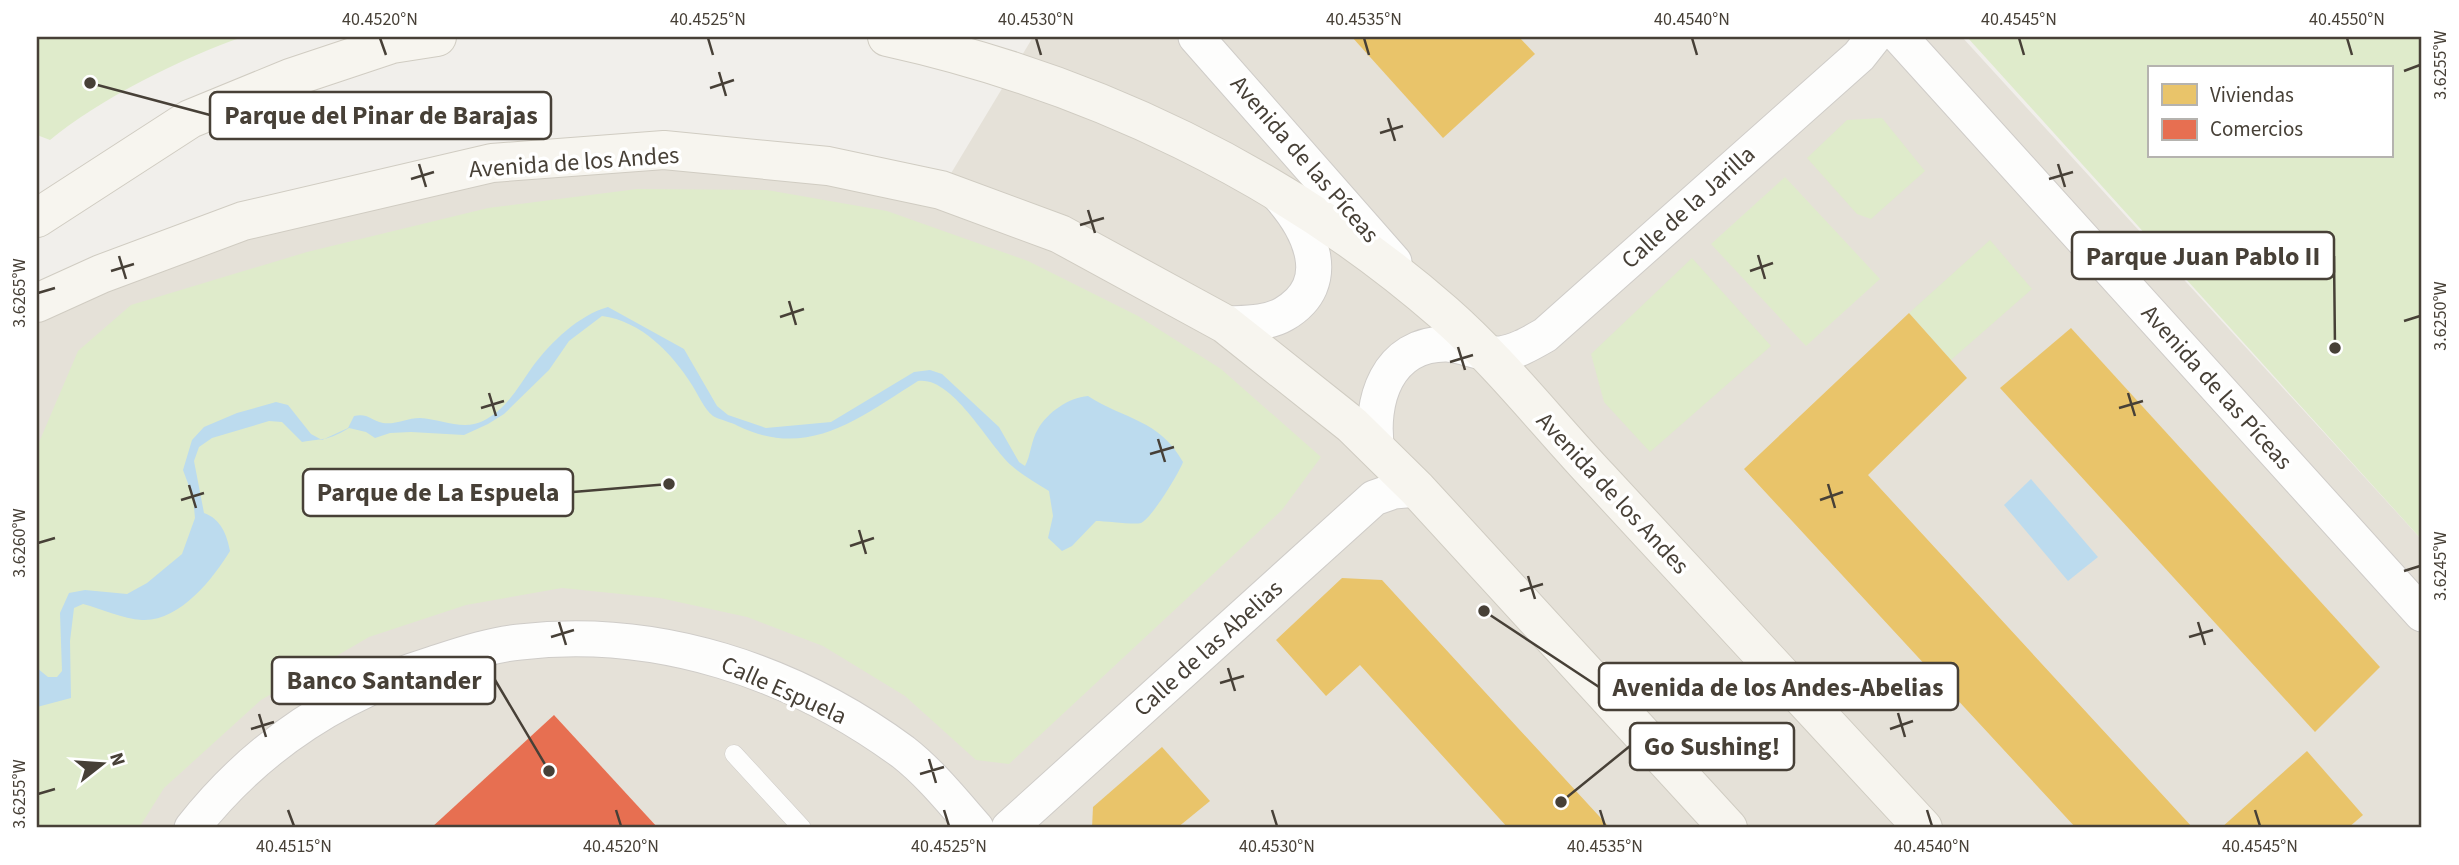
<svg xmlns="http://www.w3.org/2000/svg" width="2459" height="865" font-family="'Source Sans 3',sans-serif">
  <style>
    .residential { fill: #e5e1d8 }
    .green { fill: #dfebcb; fill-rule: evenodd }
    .water { fill: #bcdbee }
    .homes { fill: #e9c46a }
    .shops { fill: #e76f51 }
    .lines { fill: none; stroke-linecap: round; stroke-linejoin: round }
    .lane-casing { stroke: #cfccc8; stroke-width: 19 }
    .street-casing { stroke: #cfccc8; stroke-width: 37 }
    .secondary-casing { stroke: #d0ccc2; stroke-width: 40 }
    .lane { stroke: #fdfdfc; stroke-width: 18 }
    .street { stroke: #fdfdfc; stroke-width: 35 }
    .secondary { stroke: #f7f5ef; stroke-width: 38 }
    .ticks { fill: none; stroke: #474037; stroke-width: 2.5 }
    .labels { text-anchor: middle; stroke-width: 7; stroke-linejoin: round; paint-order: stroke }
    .street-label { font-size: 24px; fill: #474037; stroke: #fff }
    .leader { fill: none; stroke: #474037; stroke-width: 2.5 }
    .callout-dot { fill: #474037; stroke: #fff; stroke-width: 2.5 }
    .callout { fill: #fff; stroke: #474037; stroke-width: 2.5 }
    .callout-label { font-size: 26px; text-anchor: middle; font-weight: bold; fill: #474037 }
    .neatline { fill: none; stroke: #474037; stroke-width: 2.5 }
    .ticks-label { font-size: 18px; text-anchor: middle; fill: #474037 }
  </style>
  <rect width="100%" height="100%" fill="#f1efeb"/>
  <path class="residential" d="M1033 37H1962L2422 540V828H37V303L243 221 664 150 941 190Z"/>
  <g class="green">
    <path d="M37 37H243C185 56 96 101 50 140L37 135Z"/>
    <path d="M1967 37H2422V540ZM2149 68H2391V156H2149Z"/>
    <path d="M1882 118 1925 171 1871 219 1857 214 1807 158 1847 120Z"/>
    <path d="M1785 177 1880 279 1806 346 1711 244Z"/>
    <path d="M637 189 767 190 887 211 1028 261 1138 316 1221 369 1321 457 1282 510 1009 764 976 760 905 696 823 646 747 617 660 598 562 588 466 605 369 637 261 700 164 788 139 828H37V447L78 351 131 305 307 252 488 208Z"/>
    <path d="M1990 240 2032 289 1951 360 1909 313Z"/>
    <path d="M1692 258 1771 346 1650 452 1604 402 1591 354Z"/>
  </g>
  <g class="water">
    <path d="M608 307 684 349 717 406 728 415 766 428 831 422 914 372 930 370 942 374 999 427 1019 462 1025 466C1031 455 1031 440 1038 429 1048 412 1068 398 1088 396 1125 420 1159 419 1183 462 1179 473 1152 518 1141 523 1134 525 1106 521 1096 521L1072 546 1062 551 1048 538 1053 516 1049 491C1037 483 1023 476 1012 466 988 445 953 376 918 381 859 418 809 460 738 426 731 422 720 420 713 416 704 409 698 394 692 385 672 353 641 321 602 316L569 341 549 370 504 414 488 424 464 435 411 432 390 433 375 438 366 432 349 428C327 441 326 438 302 442L282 422 269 421 212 438 199 447 194 461 204 513C221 519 227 535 230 551 213 579 179 622 142 620 123 619 102 609 83 604L74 608 70 641 71 698 37 707V668L48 677H57L62 671 60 613 69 593 85 590 127 594 147 583 182 554 195 518 193 497 183 470 192 440 204 427 237 413 276 402 288 405 311 434 322 440 348 428 354 416C368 413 370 420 383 423 395 425 407 418 420 418 441 419 463 431 483 421 507 409 518 387 533 366 551 342 579 315 608 307Z"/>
    <path d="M2031 479 2098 557 2068 581 2004 505Z"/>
  </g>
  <g class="homes">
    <path d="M1352 37H1519L1535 54 1443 138Z"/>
    <path d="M1909 313 1967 378 1868 475 2193 828H2076L1744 469Z"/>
    <path d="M2071 328 2380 667 2315 732 2000 388Z"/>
    <path d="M1342 578 1382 580 1610 828H1508L1360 665 1326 696 1276 640Z"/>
    <path d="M1162 747 1210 801 1177 828H1092L1093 807Z"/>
    <path d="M2307 751 2363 815 2348 828H2221Z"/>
  </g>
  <path class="shops" d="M554 715 658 828H431Z"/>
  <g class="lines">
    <g class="lane-casing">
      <path id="lane" d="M734 754 802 828"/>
    </g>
    <g class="street-casing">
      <g id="street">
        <path d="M1196 37 1394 262"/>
        <path d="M1900 37 2422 614"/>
        <path d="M1225 324C1244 323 1267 324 1284 314 1337 283 1309 228 1278 194"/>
        <path d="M1377 450C1369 402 1387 343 1447 344 1465 345 1481 355 1500 354 1516 352 1531 343 1545 335L1859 56 1874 37"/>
        <path d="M192 828C255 748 335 694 433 664 461 655 490 645 520 642 657 626 793 671 903 752 930 773 954 803 976 828"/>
        <path d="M1009 828 1374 498 1394 491 1417 489"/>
      </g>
    </g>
    <g class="secondary-casing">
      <g id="secondary">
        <path d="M887 37C1091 82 1286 175 1444 313 1501 363 1548 424 1600 479 1708 595 1815 712 1923 828"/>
        <path d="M37 218 190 119 290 78 392 44 437 37"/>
        <path d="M37 303 101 274 243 221 492 163 664 150 828 166 941 190 1060 234 1225 324 1352 425 1417 489 1728 828"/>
      </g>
    </g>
    <use href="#lane" class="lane"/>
    <use href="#street" class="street"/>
    <use href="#secondary" class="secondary"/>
  </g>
  <path class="ticks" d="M380 38 386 55M708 38 713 55M1036 38 1041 55M1364 38 1369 55M1692 38 1697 55M2019 38 2024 55M2347 38 2352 55M2404 71 2420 65M719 72 726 96M710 88 734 80M1388 118 1395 141M1380 133 1403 126M419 164 426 187M2058 164 2065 187M411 179 434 172M2049 179 2073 172M1088 210 1095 233M1080 225 1104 218M1758 255 1765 279M119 256 126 279M111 271 134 264M1750 271 1773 263M38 293 55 288M789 301 796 325M780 317 804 309M2404 321 2420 316M1458 347 1465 370M1450 362 1473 355M489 393 496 416M2128 393 2135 416M481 408 504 401M2119 408 2143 401M1158 439 1165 462M1150 454 1174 447M1828 484 1835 508M189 485 196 508M181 500 204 493M1820 500 1843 492M859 530 866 554M38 543 55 538M850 546 874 538M2404 571 2420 566M1528 576 1535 599M1520 591 1543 584M559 622 566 645M2198 622 2205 645M551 637 574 630M2189 637 2213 630M1228 668 1235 691M1220 683 1244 676M1898 713 1905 737M259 714 266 737M251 729 274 722M1890 729 1913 721M929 759 936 783M920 774 944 767M38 794 55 789M288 810 294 826M616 810 621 826M944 810 949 826M1272 810 1277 826M1600 810 1605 826M1927 810 1932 826M2255 810 2260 826"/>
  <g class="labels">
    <g class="street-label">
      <text transform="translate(1305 159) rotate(49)" y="8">Avenida de las Píceas</text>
      <text transform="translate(574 162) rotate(-4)" y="8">Avenida de los Andes</text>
      <text transform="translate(1688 207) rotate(-42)" y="8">Calle de la Jarilla</text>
      <text transform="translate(2217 387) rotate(48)" y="8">Avenida de las Píceas</text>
      <text transform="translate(1613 493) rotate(47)" y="8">Avenida de los Andes</text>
      <text transform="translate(1208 648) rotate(-42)" y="8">Calle de las Abelias</text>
      <text transform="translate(784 690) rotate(24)" y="8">Calle Espuela</text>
    </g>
  </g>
  <path class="leader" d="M90 83L210 115M2335 348L2334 256M669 484L573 492M549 771L495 680M1484 611L1599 687M1561 802L1630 746"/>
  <g class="callout-dot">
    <circle cx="90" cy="83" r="7"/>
    <circle cx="2335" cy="348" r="7"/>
    <circle cx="669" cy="484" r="7"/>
    <circle cx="549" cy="771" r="7"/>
    <circle cx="1484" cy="611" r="7"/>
    <circle cx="1561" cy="802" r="7"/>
  </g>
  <g class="callout">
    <rect x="210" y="92" width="341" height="47" rx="7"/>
    <rect x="2072" y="232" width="262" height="47" rx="7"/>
    <rect x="303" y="469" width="270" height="47" rx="7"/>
    <rect x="272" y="657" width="223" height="47" rx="7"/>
    <rect x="1599" y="663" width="359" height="47" rx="7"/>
    <rect x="1630" y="723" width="164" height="47" rx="7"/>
  </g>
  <g class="callout-label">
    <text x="381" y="124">Parque del Pinar de Barajas</text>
    <text x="2203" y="265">Parque Juan Pablo II</text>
    <text x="438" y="501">Parque de La Espuela</text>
    <text x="384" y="689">Banco Santander</text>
    <text x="1778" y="696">Avenida de los Andes-Abelias</text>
    <text x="1712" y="755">Go Sushing!</text>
  </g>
  <rect width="2459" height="865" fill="none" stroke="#ffffff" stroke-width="77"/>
  <rect x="2148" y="66" width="245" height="91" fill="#ffffff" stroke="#b5b3af" stroke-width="2"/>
  <rect x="2162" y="84" width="35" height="21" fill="#e9c46a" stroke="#b5b3af" stroke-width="2"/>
  <text x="2210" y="102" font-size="21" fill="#474037">Viviendas</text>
  <rect x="2162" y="119" width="35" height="21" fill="#e76f51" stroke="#b5b3af" stroke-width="2"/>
  <text x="2210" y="136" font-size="21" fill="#474037">Comercios</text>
  <g transform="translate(102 764) rotate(73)" stroke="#ffffff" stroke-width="5" paint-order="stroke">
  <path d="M0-5L12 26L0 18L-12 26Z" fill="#474037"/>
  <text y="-10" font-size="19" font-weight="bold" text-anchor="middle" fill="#474037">N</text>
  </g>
  <rect x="38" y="38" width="2382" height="788" class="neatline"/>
  <g class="ticks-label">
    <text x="380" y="25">40.4520°N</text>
    <text x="708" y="25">40.4525°N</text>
    <text x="1036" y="25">40.4530°N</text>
    <text x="1364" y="25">40.4535°N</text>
    <text x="1692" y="25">40.4540°N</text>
    <text x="2019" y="25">40.4545°N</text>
    <text x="2347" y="25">40.4550°N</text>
    <text transform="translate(2440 65) rotate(-90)" y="6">3.6255°W</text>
    <text transform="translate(19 293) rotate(-90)" y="6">3.6265°W</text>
    <text transform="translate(2440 316) rotate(-90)" y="6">3.6250°W</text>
    <text transform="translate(19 543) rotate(-90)" y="6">3.6260°W</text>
    <text transform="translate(2440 566) rotate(-90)" y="6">3.6245°W</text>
    <text transform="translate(19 794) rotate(-90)" y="6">3.6255°W</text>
    <text x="294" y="852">40.4515°N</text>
    <text x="621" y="852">40.4520°N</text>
    <text x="949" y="852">40.4525°N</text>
    <text x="1277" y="852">40.4530°N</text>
    <text x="1605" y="852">40.4535°N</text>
    <text x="1932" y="852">40.4540°N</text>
    <text x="2260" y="852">40.4545°N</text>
  </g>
</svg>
